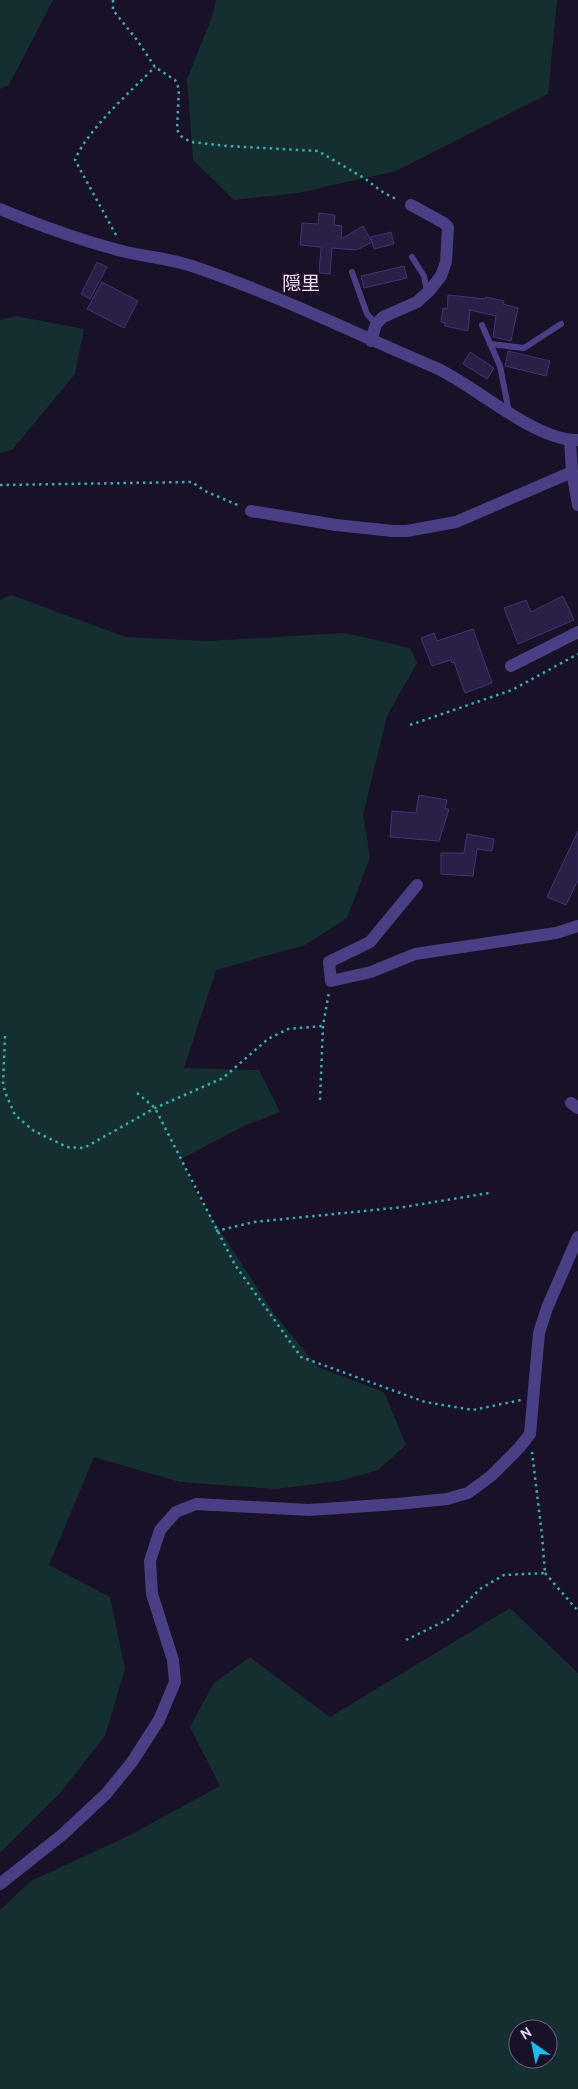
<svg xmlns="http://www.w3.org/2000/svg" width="578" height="2089" font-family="Cabin,'Noto Sans JP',sans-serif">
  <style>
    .green { fill: #152f31; fill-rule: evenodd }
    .building { fill: #2b1f48; stroke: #463272 }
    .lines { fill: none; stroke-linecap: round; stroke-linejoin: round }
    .path { stroke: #37adb4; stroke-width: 2.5; stroke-dasharray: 2.5 4; stroke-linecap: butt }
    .service { stroke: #4a3f84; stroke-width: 6 }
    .minor { stroke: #4a3f84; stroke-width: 12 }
    .labels { text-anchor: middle; stroke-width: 5; stroke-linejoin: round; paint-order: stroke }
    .quarter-label { font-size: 19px; fill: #fddced; stroke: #181128 }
  </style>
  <rect width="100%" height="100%" fill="#181128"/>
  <g class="green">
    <path d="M0 0H53L9 85 0 89Z"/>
    <path d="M216 0H557L548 94 396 171 298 193 234 200 193 160 187 79 212 17Z"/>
    <path d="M16 316 84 329 75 374 12 450 0 453V320Z"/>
    <path d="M11 595 126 637 207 641 345 633 410 648 417 663 387 716 363 815 370 857 347 918 305 945 216 970 184 1068 259 1070 280 1112 246 1125 181 1159 197 1195 275 1315 318 1367 384 1392 406 1445 378 1470 339 1481 276 1489 180 1482 94 1457 49 1565 110 1597 125 1669 105 1736 60 1793 0 1853V600Z"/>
    <path d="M510 1608 578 1673V2089H0V1910L31 1881 130 1835 220 1786 190 1727 214 1683 250 1657 330 1717ZM518 2029H548V2059H518Z"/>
  </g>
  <g class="building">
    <path d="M319 213 335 215 334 225 342 226 341 239 363 226 372 242 357 250 332 248 330 274 319 273 321 247 300 245 302 223 318 224Z"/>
    <path d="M391 232 394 244 374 249 371 237Z"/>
    <path d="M97 262 107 267 90 299 81 294Z"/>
    <path d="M404 266 407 278 364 288 361 276Z"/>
    <path d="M102 282 138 301 124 328 87 309Z"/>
    <path d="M448 295 485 299 486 297 504 301 503 304 518 308 511 341 493 337 496 316 470 310 468 331 445 326V323L441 322 443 308 447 309Z"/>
    <path d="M508 351 550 361 546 376 505 366Z"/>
    <path d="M470 352 494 368 487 379 463 364Z"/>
    <path d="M563 596 574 620 518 644 504 608 526 600 531 612Z"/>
    <path d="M473 629 492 683 465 693 454 662 452 663 451 660 432 666 421 638 434 633 437 641Z"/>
    <path d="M419 795 447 800 445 809H449L439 841 390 837 392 811 416 813Z"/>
    <path d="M578 831V880L566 905 547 897Z"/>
    <path d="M467 834 494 839 492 851 477 849 473 876 441 874V853H464Z"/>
  </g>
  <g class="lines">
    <g class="path">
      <path d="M113 0V10L137 40 155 67 175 80 179 89 177 130 182 137 191 142 227 146 318 151 364 178 384 193 398 200"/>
      <path d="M116 235 75 160C87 130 131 91 155 67"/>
      <path d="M0 485 192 482 205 491 240 506"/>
      <path d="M410 725 512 690 578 654"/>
      <path d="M5 1036 3 1085 7 1097 15 1115 34 1131 67 1147 84 1148 155 1108 223 1078 268 1039 288 1029 323 1026"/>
      <path d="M137 1093 155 1108 235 1265 301 1357 425 1402 473 1410 521 1400"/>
      <path d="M320 1100 323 1026 329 992"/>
      <path d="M216 1231 254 1222 404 1207 489 1193"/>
      <path d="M545 1573 578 1611"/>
      <path d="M406 1640 449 1619 480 1589 504 1575 545 1573 542 1535 532 1452"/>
    </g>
    <g class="service">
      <path d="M412 257 424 276 427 291"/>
      <path d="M352 272 367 314 376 324"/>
      <path d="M482 325 500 366 509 412"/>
      <path d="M490 344 524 348 561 324"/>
    </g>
    <g class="minor">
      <path d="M0 209C41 226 82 241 126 252 148 257 171 259 192 266 275 294 354 333 434 367 474 384 534 441 578 440"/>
      <path d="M371 341 376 324 383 317 417 302 430 290 441 276 446 262 448 227 444 223 411 205"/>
      <path d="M570 440 572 472 578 505"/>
      <path d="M251 511 336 525 393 531H407L456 522 572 472"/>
      <path d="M511 666 578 632"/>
      <path d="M417 885 370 942 329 962 331 981 371 972 415 954 556 933 578 926"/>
      <path d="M571 1103 578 1108"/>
      <path d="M0 1884 62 1835 106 1794 132 1762 159 1720 175 1682 173 1660 152 1594 150 1561 160 1530 176 1512 196 1504 309 1510 397 1504 447 1499 468 1493 491 1476 519 1448 530 1434 539 1333 547 1308 578 1237"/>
    </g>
  </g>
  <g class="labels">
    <g class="quarter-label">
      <text x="301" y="290">隠里</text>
    </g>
  </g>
  <g transform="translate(533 2044) rotate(327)"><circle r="24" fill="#181128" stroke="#69617d"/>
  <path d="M0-4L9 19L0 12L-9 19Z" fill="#11c2f2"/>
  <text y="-8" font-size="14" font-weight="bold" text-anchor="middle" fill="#e2dafd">N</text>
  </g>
</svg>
